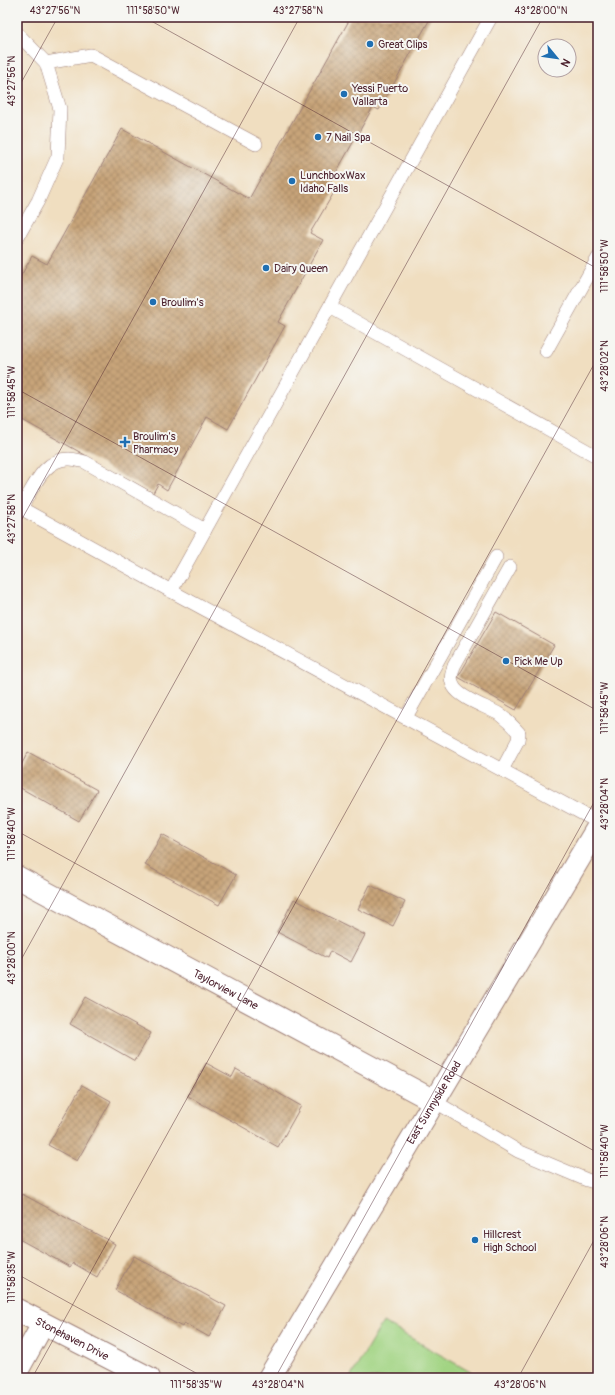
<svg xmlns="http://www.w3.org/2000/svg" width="615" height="1395" font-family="Pangolin,sans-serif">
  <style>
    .garden { fill: #a2d483; stroke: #767a57 }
    .building { fill: url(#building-cross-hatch) }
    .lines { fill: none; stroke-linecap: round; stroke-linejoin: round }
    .lane-casing { stroke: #9d7e76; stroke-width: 14 }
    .street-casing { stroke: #9d7e76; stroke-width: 24 }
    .secondary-casing { stroke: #9d7e76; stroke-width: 24 }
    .lane { stroke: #fff; stroke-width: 13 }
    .street { stroke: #fff; stroke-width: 22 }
    .secondary { stroke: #fff; stroke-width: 22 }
    .ticks { fill: none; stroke: #4a1f2b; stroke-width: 1; stroke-opacity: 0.45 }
    .poi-dot { fill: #1f6fb2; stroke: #f6f6f2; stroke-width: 1.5 }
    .labels { text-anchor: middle; stroke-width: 4; stroke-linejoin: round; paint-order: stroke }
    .poi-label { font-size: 11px; fill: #4a1f2b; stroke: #f6f6f2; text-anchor: start }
    .street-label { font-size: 11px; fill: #4a1f2b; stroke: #f6f6f2 }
    .neatline { fill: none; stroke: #4a1f2b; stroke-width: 1.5 }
    .ticks-label { font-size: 10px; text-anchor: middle; fill: #4a1f2b }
  </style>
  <defs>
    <pattern id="building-cross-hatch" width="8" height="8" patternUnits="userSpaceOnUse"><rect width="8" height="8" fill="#c7a479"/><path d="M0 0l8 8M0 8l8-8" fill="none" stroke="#a48563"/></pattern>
  </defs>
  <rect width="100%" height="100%" fill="#f6f6f2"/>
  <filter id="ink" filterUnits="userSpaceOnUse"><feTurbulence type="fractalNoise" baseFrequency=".025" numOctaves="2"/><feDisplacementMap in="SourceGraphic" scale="8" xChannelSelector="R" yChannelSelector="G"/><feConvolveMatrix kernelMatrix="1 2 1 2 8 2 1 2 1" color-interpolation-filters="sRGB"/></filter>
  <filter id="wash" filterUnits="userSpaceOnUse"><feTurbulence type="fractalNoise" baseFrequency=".012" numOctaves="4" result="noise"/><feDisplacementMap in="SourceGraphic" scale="16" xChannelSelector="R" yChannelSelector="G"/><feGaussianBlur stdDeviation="0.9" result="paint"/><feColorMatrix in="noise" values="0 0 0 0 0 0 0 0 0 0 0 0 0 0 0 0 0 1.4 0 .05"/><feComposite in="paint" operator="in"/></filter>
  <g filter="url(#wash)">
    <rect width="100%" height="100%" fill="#f0dec0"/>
    <path class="garden" d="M383 1322 481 1378H350Z"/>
    <g id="blocks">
      <g class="building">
        <path d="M351 17H431L379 110 373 107 329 185 336 189 310 233 323 240 278 322 285 326 228 429 207 417 167 490 158 484 153 493 17 417V283L32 256 47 264 122 129 249 199Z"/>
        <path d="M496 612 554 645 516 710 458 677Z"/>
        <path d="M28 752 97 790 79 821 17 786V773Z"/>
        <path d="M162 834 236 875 219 905 145 865Z"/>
        <path d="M370 885 405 902 393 926 358 909Z"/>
        <path d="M294 899 365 935 351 962 330 951 327 958 277 932Z"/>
        <path d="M85 997 151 1033 135 1061 70 1024Z"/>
        <path d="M206 1063 232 1077 236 1069 301 1106 278 1147 188 1096Z"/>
        <path d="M82 1085 111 1101 77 1161 48 1145Z"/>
        <path d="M22 1194 115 1244 97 1277 73 1263 70 1267 17 1238V1203Z"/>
        <path d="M134 1256 226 1306 209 1337 184 1323 182 1327 115 1290Z"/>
      </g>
    </g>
  </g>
  <g filter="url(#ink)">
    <use href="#blocks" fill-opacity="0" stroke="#9d7e76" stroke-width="1"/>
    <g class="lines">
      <g class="lane-casing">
        <g id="lane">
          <path d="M491 17 171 591 598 822"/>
          <path d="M17 33 46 63 60 109 58 156 38 201 17 238"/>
          <path d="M46 63 91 55 256 144"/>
          <path d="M330 307 598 457"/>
          <path d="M546 351 598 258"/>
          <path d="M17 506 171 591"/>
          <path d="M21 508C33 489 43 458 70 459 75 459 81 461 85 462L205 530"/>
          <path d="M406 717 496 557"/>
          <path d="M502 770 518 740 519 733C513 726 507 720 499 714 487 707 460 698 454 687 449 679 452 673 454 666L510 567"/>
          <path d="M434 1101 518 1151 587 1180 598 1183"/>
        </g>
      </g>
      <g class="street-casing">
        <g id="street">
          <path id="s1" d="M17 877 434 1101"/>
          <path id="s2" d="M17 1310 149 1378"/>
          <path d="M17 1371 43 1324"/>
        </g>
      </g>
      <g class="secondary-casing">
        <g id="secondary">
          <path id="s3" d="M269 1378 598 827"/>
        </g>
      </g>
      <use href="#lane" class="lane"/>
      <use href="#street" class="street"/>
      <use href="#secondary" class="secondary"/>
    </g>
  </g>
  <path class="ticks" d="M144 17 598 269M17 90 58 17M17 389 598 711M17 528 300 17M17 831 598 1153M17 967 543 17M17 1274 205 1378M32 1378 598 357M275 1378 598 795M518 1378 598 1233"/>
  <g class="poi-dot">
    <circle cx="370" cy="44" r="4"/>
    <circle cx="344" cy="94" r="4"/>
    <circle cx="318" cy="137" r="4"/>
    <circle cx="292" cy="181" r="4"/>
    <circle cx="266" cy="268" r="4"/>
    <circle cx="153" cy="302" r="4"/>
    <path d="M123 436h4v4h4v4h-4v4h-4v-4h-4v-4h4z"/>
    <circle cx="506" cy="661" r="4"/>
    <circle cx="475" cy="1240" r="4"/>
  </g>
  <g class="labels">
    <g class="poi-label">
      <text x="378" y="48">Great Clips</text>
      <text x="352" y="92">Yessi Puerto<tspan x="352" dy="13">Vallarta</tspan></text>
      <text x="326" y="141">7 Nail Spa</text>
      <text x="300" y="179">LunchboxWax<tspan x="300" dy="13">Idaho Falls</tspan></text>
      <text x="274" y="272">Dairy Queen</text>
      <text x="161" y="306">Broulim's</text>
      <text x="133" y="440">Broulim's<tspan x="133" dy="13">Pharmacy</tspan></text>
      <text x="514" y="665">Pick Me Up</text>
      <text x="483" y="1238">Hillcrest<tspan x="483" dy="13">High School</tspan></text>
    </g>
    <g class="street-label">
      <text dy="4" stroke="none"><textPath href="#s1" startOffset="237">Taylorview Lane</textPath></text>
      <text dy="4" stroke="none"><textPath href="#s3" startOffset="321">East Sunnyside Road</textPath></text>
      <text dy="4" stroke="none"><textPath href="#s2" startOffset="62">Stonehaven Drive</textPath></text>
    </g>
  </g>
  <rect width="615" height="1395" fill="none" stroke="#f6f6f2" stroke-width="44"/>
  <g transform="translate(557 58) rotate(119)"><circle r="19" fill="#f6f6f2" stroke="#b1a0a2"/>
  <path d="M0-3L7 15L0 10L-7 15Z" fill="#1f6fb2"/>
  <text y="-6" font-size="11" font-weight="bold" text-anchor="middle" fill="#4a1f2b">N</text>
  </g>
  <rect x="22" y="22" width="571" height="1351" class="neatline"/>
  <g class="ticks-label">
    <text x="55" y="14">43°27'56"N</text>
    <text x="153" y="14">111°58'50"W</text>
    <text x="298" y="14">43°27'58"N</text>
    <text x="541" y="14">43°28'00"N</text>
    <text transform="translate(11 81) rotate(-90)" y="4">43°27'56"N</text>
    <text transform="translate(604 266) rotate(-90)" y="4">111°58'50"W</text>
    <text transform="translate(604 366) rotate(-90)" y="4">43°28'02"N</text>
    <text transform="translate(11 392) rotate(-90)" y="4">111°58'45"W</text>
    <text transform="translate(11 519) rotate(-90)" y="4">43°27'58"N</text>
    <text transform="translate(604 708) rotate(-90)" y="4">111°58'45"W</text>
    <text transform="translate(604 804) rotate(-90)" y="4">43°28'04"N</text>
    <text transform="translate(11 834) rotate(-90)" y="4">111°58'40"W</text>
    <text transform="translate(11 958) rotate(-90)" y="4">43°28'00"N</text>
    <text transform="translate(604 1151) rotate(-90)" y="4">111°58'40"W</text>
    <text transform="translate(604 1242) rotate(-90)" y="4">43°28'06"N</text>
    <text transform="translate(11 1277) rotate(-90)" y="4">111°58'35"W</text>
    <text x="196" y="1388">111°58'35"W</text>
    <text x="278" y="1388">43°28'04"N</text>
    <text x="520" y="1388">43°28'06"N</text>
  </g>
</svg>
